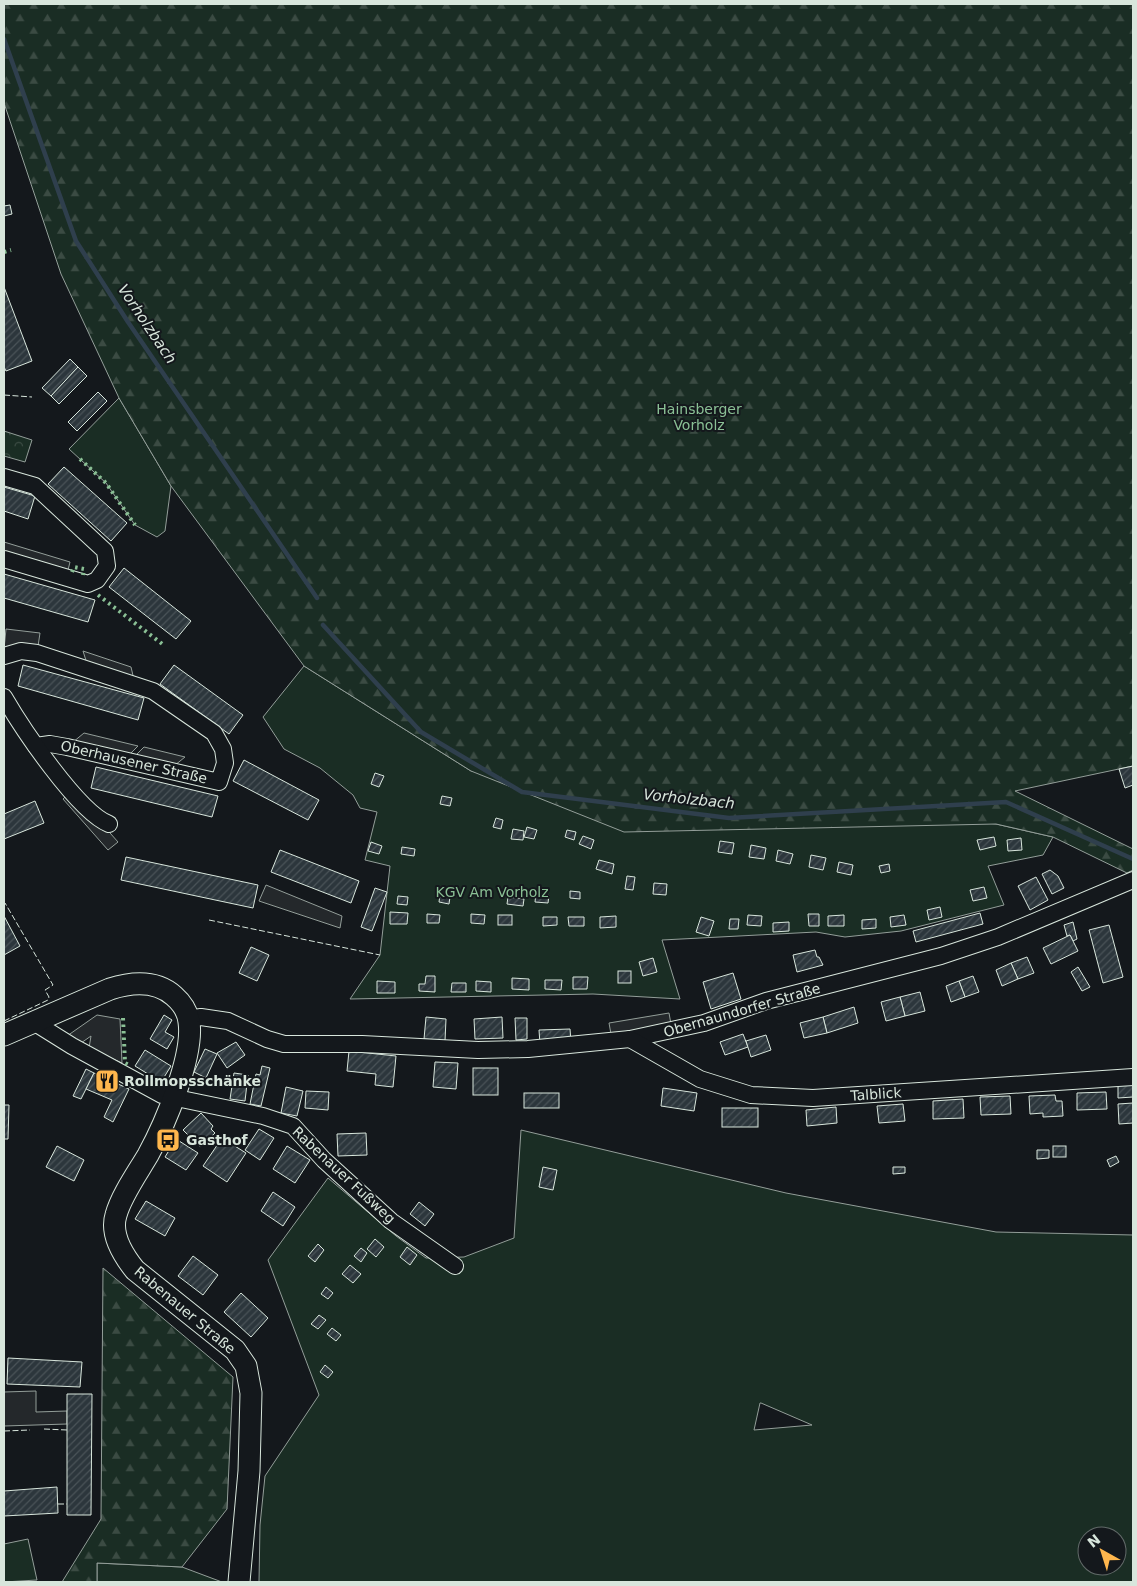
<svg xmlns="http://www.w3.org/2000/svg" width="1137" height="1586" font-family="'DejaVu Sans',sans-serif">
  <style>
    .green { fill: #1a2d24; stroke: #939e99; fill-rule: evenodd }
    .forest { fill: url(#forest-firs); stroke: #939e99 }
    .park { fill: url(#park-crowns); stroke: #939e99 }
    .parking { fill: #24282b; stroke: #939e99 }
    .lines { fill: none; stroke-linecap: round; stroke-linejoin: round }
    .stream { stroke: #2f3f4d; stroke-width: 4.5 }
    .building { fill: url(#building-hatch); stroke: #d8e6dc }
    .minor-casing { stroke: #d8e6dc; stroke-width: 18 }
    .major-casing { stroke: #d8e6dc; stroke-width: 23 }
    .minor { stroke: #14181c; stroke-width: 16 }
    .major { stroke: #14181c; stroke-width: 21 }
    .hedge { stroke: #8ac095; stroke-width: 4; stroke-dasharray: 2.5 4; stroke-linecap: butt }
    .fence { stroke: #d8e6dc; stroke-width: 1; stroke-dasharray: 6 2.5; stroke-linecap: butt }
    .labels { text-anchor: middle; stroke-width: 4; stroke-linejoin: round; paint-order: stroke }
    .park-label { font-size: 14px; fill: #8ac095; stroke: #14181c }
    .street-label { font-size: 14px; fill: #d8e6dc; stroke: #14181c }
    .poi-label { font-size: 14px; font-weight: bold; fill: #d8e6dc; stroke: #14181c; text-anchor: start }
    .water-label { font-size: 15px; font-style: italic; fill: #d8e6dc; stroke: #14181c }
  </style>
  <defs>
    <pattern id="forest-firs" width="22" height="20" patternUnits="userSpaceOnUse" patternTransform="scale(1.25)"><rect width="22" height="20" fill="#1a2d24"/><path d="M5 1l3.5 6h-7zM16 11l3.5 6h-7z" fill="#3b4b43"/></pattern>
    <pattern id="park-crowns" width="20" height="18" patternUnits="userSpaceOnUse" patternTransform="scale(1.25)"><rect width="20" height="18" fill="#1a2d24"/><path d="M2 6a3 3 0 1 1 6 0M12 15a3 3 0 1 1 6 0" fill="none" stroke="#3b4b43"/></pattern>
    <pattern id="building-hatch" width="6" height="6" patternUnits="userSpaceOnUse" patternTransform="scale(1.25)"><rect width="6" height="6" fill="#2c363c"/><path d="M-1 1l2-2M0 6l6-6M5 7l2-2" fill="none" stroke="#4a5358"/></pattern>
  </defs>
  <rect width="100%" height="100%" fill="#14181c"/>
  <g class="green">
    <path d="M119 398 171 486 165 531 157 537 135 525 106 483 69 449Z"/>
    <path d="M304 666 471 771 996 824 1053 837 1043 855 988 866 1004 905 901 931 845 937 816 932 662 940 680 999 593 994 350 999 380 955 390 866 365 860 377 812 360 808 353 795 320 768 284 749 263 717Z"/>
    <path d="M521 1130 786 1193 996 1232 1133 1235V1582H259L260 1525 265 1476 319 1395 268 1260 328 1178 396 1236 426 1258 464 1257 514 1238ZM760 1403H761L812 1425 754 1430ZM1087 1536H1117V1566H1087Z"/>
    <path d="M28 1539 37 1580 4 1582V1544Z"/>
    <path d="M97 1563 182 1567 222 1582H97Z"/>
  </g>
  <g class="forest">
    <path d="M4 4H1133V766L1015 791 1133 849V870L1127 873 1053 837 996 824 624 832 471 771 304 666 171 486 119 398 61 274 4 103Z"/>
    <path d="M103 1268 233 1377 227 1509 182 1567 97 1563V1582H62L101 1519Z"/>
  </g>
  <path class="park" d="M4 431 32 440 25 462 4 456Z"/>
  <g class="parking">
    <path d="M4 542 70 562 66 578 4 559Z"/>
    <path d="M6 629 40 633 37 653 4 649Z"/>
    <path d="M83 651 131 667 135 684 89 670Z"/>
    <path d="M84 733 138 746 124 760 67 747Z"/>
    <path d="M144 747 185 757 169 770 130 761Z"/>
    <path d="M72 790 118 842 108 850 63 799Z"/>
    <path d="M266 885 342 916 340 928 259 901Z"/>
    <path d="M669 1013 671 1024 611 1034 609 1023Z"/>
    <path d="M97 1015 120 1019 122 1063 89 1048 91 1036 81 1043 67 1036Z"/>
    <path d="M36 1391V1412L67 1411V1424L4 1426V1392Z"/>
  </g>
  <g class="lines">
    <g class="stream">
      <path d="M4 39 76 241 128 322 317 598"/>
      <path d="M323 625 421 732 522 792 729 818 1006 802 1133 859"/>
    </g>
  </g>
  <g class="building">
    <path d="M10 205 12 214 4 216V206Z"/>
    <path d="M4 287 32 361 6 371 4 367Z"/>
    <path d="M70 359 78 367 51 396 42 388Z"/>
    <path d="M78 367 87 376 59 404 51 396Z"/>
    <path d="M98 392 107 401 77 431 68 422Z"/>
    <path d="M64 467 127 523 111 541 48 484Z"/>
    <path d="M4 487 35 496 28 519 4 511Z"/>
    <path d="M124 568 191 621 176 639 109 587Z"/>
    <path d="M4 574 95 600 88 622 4 598Z"/>
    <path d="M23 665 144 698 138 720 18 686Z"/>
    <path d="M174 665 243 715 229 734 160 684Z"/>
    <path d="M244 760 319 800 308 820 233 781Z"/>
    <path d="M1133 766V785L1125 788 1119 769Z"/>
    <path d="M96 767 218 796 212 817 91 788Z"/>
    <path d="M375 773 384 776 379 787 371 784Z"/>
    <path d="M442 796 452 798 450 806 440 804Z"/>
    <path d="M35 801 44 823 4 839V814Z"/>
    <path d="M496 818 503 820 501 829 493 827Z"/>
    <path d="M527 827 537 830 534 839 524 837Z"/>
    <path d="M513 829 524 831 523 840 511 839Z"/>
    <path d="M567 830 576 832 574 840 565 837Z"/>
    <path d="M583 836 594 840 591 849 579 844Z"/>
    <path d="M994 837 996 846 980 850 977 840Z"/>
    <path d="M1021 838 1022 850 1008 851 1007 840Z"/>
    <path d="M720 841 734 843 732 854 718 852Z"/>
    <path d="M371 842 382 846 379 854 368 851Z"/>
    <path d="M751 845 766 848 764 859 749 857Z"/>
    <path d="M402 847 415 849 414 856 401 854Z"/>
    <path d="M280 850 359 881 351 903 271 872Z"/>
    <path d="M778 850 793 854 790 864 776 861Z"/>
    <path d="M811 855 826 858 823 870 809 867Z"/>
    <path d="M126 857 258 885 253 908 121 880Z"/>
    <path d="M599 860 614 864 612 874 596 869Z"/>
    <path d="M839 862 853 865 851 875 837 872Z"/>
    <path d="M889 864 890 871 881 873 879 866Z"/>
    <path d="M1050 870 1058 876 1064 888 1052 894 1042 874Z"/>
    <path d="M627 876 635 877 633 890 625 889Z"/>
    <path d="M1036 877 1048 900 1030 910 1018 886Z"/>
    <path d="M654 883 667 884 666 895 653 894Z"/>
    <path d="M984 887 987 898 973 901 970 890Z"/>
    <path d="M375 888 387 892 372 931 361 927Z"/>
    <path d="M570 891 580 892V899L570 898Z"/>
    <path d="M536 893 549 895 548 903 535 902Z"/>
    <path d="M440 895 450 897 449 904 439 902Z"/>
    <path d="M398 896 408 897 407 905 397 904Z"/>
    <path d="M508 897 524 899 523 906 507 904Z"/>
    <path d="M940 907 942 917 929 920 927 910Z"/>
    <path d="M390 912 408 913 407 924H390Z"/>
    <path d="M980 913 983 924 916 942 913 931Z"/>
    <path d="M427 914 440 915 439 923H427Z"/>
    <path d="M471 914 485 915 484 924 471 923Z"/>
    <path d="M808 914H819V926H809Z"/>
    <rect x="498" y="915" width="14" height="10"/>
    <path d="M748 915 762 916 761 926 747 925Z"/>
    <path d="M844 915V926H828V916Z"/>
    <path d="M904 915 906 925 891 927 890 917Z"/>
    <path d="M4 916 20 946 4 955Z"/>
    <path d="M616 916V927L600 928V917Z"/>
    <path d="M543 917H557V925L543 926Z"/>
    <path d="M568 917H584V926H569Z"/>
    <path d="M701 917 714 921 709 936 696 932Z"/>
    <path d="M730 919H739L738 929H729Z"/>
    <path d="M876 919V928L862 929V920Z"/>
    <path d="M789 922V931L773 932V923Z"/>
    <path d="M1073 922 1077 939 1073 941 1070 935 1067 936 1064 925Z"/>
    <path d="M1109 925 1123 977 1103 983 1089 930Z"/>
    <path d="M1070 935 1078 951 1051 964 1043 948Z"/>
    <path d="M251 947 269 955 257 981 239 973Z"/>
    <path d="M815 950 817 957H819L823 965 797 972 793 955Z"/>
    <path d="M1027 957 1034 973 1018 979 1011 963Z"/>
    <path d="M653 958 657 972 643 976 639 962Z"/>
    <path d="M1011 963 1018 979 1002 986 996 970Z"/>
    <path d="M1078 967 1090 987 1082 991 1071 972Z"/>
    <rect x="618" y="971" width="13" height="12"/>
    <path d="M733 973 741 999 711 1009 703 982Z"/>
    <path d="M426 976H435V992L419 991V984H425Z"/>
    <path d="M973 976 979 992 965 997 959 981Z"/>
    <path d="M573 977H588L587 989H573Z"/>
    <path d="M512 978 529 979V990L512 989Z"/>
    <path d="M545 980H562L561 990 545 989Z"/>
    <path d="M377 981 395 982V993H377Z"/>
    <path d="M476 981 491 982V992L476 991Z"/>
    <path d="M959 981 965 997 951 1002 946 986Z"/>
    <path d="M452 983H466V992H451Z"/>
    <path d="M920 992 925 1011 905 1016 900 997Z"/>
    <path d="M900 997 905 1016 886 1021 881 1002Z"/>
    <path d="M854 1007 858 1023 827 1033 823 1017Z"/>
    <path d="M164 1015 172 1020 165 1032 174 1037 167 1049 150 1039Z"/>
    <path d="M426 1017 446 1019 445 1041 424 1039Z"/>
    <path d="M502 1017 503 1038 475 1039 474 1019Z"/>
    <path d="M823 1017 827 1033 804 1038 800 1023Z"/>
    <path d="M515 1018H527V1039L516 1040Z"/>
    <path d="M570 1029 571 1042 540 1044 539 1030Z"/>
    <path d="M743 1034 748 1047 725 1055 720 1042Z"/>
    <path d="M766 1035 771 1050 751 1057 746 1041Z"/>
    <path d="M236 1042 245 1055 227 1068 217 1053Z"/>
    <path d="M205 1049 217 1054 206 1078 194 1072Z"/>
    <path d="M145 1050 171 1066 161 1082 135 1066Z"/>
    <path d="M349 1051 396 1056 393 1087 375 1085 376 1074 347 1071Z"/>
    <path d="M435 1062 458 1063 456 1089 433 1087Z"/>
    <path d="M262 1066 270 1068 261 1106 250 1104 256 1074 260 1075Z"/>
    <rect x="473" y="1068" width="25" height="27"/>
    <path d="M86 1069 94 1073 81 1099 73 1096Z"/>
    <path d="M94 1073 129 1089 113 1122 104 1117 112 1100 86 1089Z"/>
    <path d="M234 1073 248 1075 245 1101 230 1099Z"/>
    <path d="M1133 1084V1097L1118 1098V1085Z"/>
    <path d="M286 1087 303 1091 297 1116 281 1113Z"/>
    <path d="M663 1088 697 1093 694 1111 661 1106Z"/>
    <path d="M306 1091 329 1092 328 1110 305 1108Z"/>
    <path d="M1106 1092 1107 1109 1077 1110V1093Z"/>
    <rect x="524" y="1093" width="35" height="15"/>
    <path d="M1055 1095 1056 1101H1062L1063 1116 1043 1117V1113L1030 1114 1029 1096Z"/>
    <path d="M1010 1096 1011 1114 981 1115 980 1097Z"/>
    <path d="M963 1099 964 1118 933 1119V1101Z"/>
    <path d="M1133 1103V1123L1119 1124 1118 1104Z"/>
    <path d="M903 1104 905 1121 879 1123 877 1106Z"/>
    <path d="M4 1105H9L8 1139H4Z"/>
    <path d="M836 1107 837 1123 807 1126 806 1110Z"/>
    <rect x="722" y="1108" width="36" height="19"/>
    <path d="M201 1113 213 1126 211 1129 215 1133 200 1147 183 1130Z"/>
    <path d="M259 1129 274 1138 260 1160 245 1150Z"/>
    <path d="M366 1133 367 1155 338 1156 337 1134Z"/>
    <path d="M222 1138 246 1153 227 1182 203 1166Z"/>
    <path d="M176 1139 198 1153 186 1170 165 1157Z"/>
    <path d="M57 1146 84 1160 74 1181 46 1167Z"/>
    <path d="M287 1146 310 1160 295 1183 273 1169Z"/>
    <rect x="1053" y="1146" width="13" height="11"/>
    <path d="M1037 1150H1049V1158L1037 1159Z"/>
    <path d="M1116 1156 1119 1162 1110 1167 1107 1160Z"/>
    <path d="M543 1167 557 1170 553 1190 539 1187Z"/>
    <path d="M893 1167H905V1173L893 1174Z"/>
    <path d="M273 1192 295 1207 283 1226 261 1211Z"/>
    <path d="M146 1201 175 1218 165 1236 135 1219Z"/>
    <path d="M419 1202 434 1214 425 1226 410 1214Z"/>
    <path d="M375 1239 384 1247 376 1257 367 1249Z"/>
    <path d="M318 1244 324 1250 315 1262 308 1256Z"/>
    <path d="M407 1247 417 1255 410 1265 400 1257Z"/>
    <path d="M361 1248 367 1253 361 1262 354 1256Z"/>
    <path d="M193 1256 218 1275 203 1295 178 1276Z"/>
    <path d="M350 1265 361 1274 353 1283 342 1274Z"/>
    <path d="M326 1287 333 1293 328 1299 321 1294Z"/>
    <path d="M241 1293 268 1318 251 1337 224 1312Z"/>
    <path d="M319 1315 326 1320 318 1329 311 1324Z"/>
    <path d="M332 1328 341 1335 336 1341 327 1334Z"/>
    <path d="M8 1358 82 1362 80 1387 7 1384Z"/>
    <path d="M325 1365 333 1372 328 1378 320 1372Z"/>
    <path d="M67 1394H92L91 1515H67Z"/>
    <path d="M57 1487 58 1513 4 1516V1491Z"/>
  </g>
  <g class="lines">
    <g class="minor-casing">
      <g id="minor">
        <path d="M4 477 35 486 105 551 107 566 97 580 88 584 4 559"/>
        <path d="M4 656 21 651 37 653 153 691 214 733 223 749 225 763 219 782 67 747 50 744 36 746"/>
        <path d="M4 697C22 728 78 812 109 824"/>
        <path d="M189 1019 201 1017 228 1021 267 1039 284 1044H362L478 1050 528 1049 630 1039 704 1023 766 1001 941 956 998 937 1133 880"/>
        <path d="M32 1021 72 1046 162 1095 263 1116 293 1126 324 1160 391 1221 455 1266"/>
        <path d="M630 1039 700 1079 751 1095 813 1098 1133 1077"/>
      </g>
    </g>
    <g class="major-casing">
      <path id="major" d="M4 1035 110 989C132 982 156 980 174 996 181 1002 188 1012 189 1022 194 1056 165 1124 148 1155 138 1172 121 1196 116 1215 110 1234 123 1255 135 1270L235 1350 246 1366 251 1393 249 1471 239 1582"/>
    </g>
    <use href="#minor" class="minor"/>
    <use href="#major" class="major"/>
    <g class="hedge">
      <path d="M4 252 11 250"/>
      <path d="M80 459 106 483 135 525"/>
      <path d="M72 572 74 567 84 569 83 575"/>
      <path d="M98 595 165 646"/>
      <path d="M123 1018 125 1063 129 1065"/>
    </g>
    <g class="fence">
      <path d="M4 395 32 397"/>
      <path d="M209 920 380 955"/>
      <path d="M4 1021 48 1000 49 997 45 990 53 985 5 903"/>
      <path d="M44 1429 67 1430"/>
      <path d="M4 1431 30 1430"/>
      <path d="M58 1504H67"/>
    </g>
  </g>
  <defs>
    <g id="restaurant-square" transform="scale(1.25)"><rect x="-9" y="-9" width="18" height="18" rx="4" fill="#ffb74d" stroke="#14181c"/><path d="M-5-6h1v4h1v-4h1v4h1v-4h1v5L-1.5 .5V6h-2V.5L-5-1ZM5-6V6H3V1.5H1.5Q1.5-4 5-6Z" fill="#111"/></g>
    <g id="bus-square" transform="scale(1.25)"><rect x="-9" y="-9" width="18" height="18" rx="4" fill="#ffb74d" stroke="#14181c"/><path d="M-5-6H5V4H4V6H2V4H-2V6H-4V4H-5ZM-3.5-4V0h7V-4ZM-3.5 1.2v1.5H-2V1.2ZM2 1.2v1.5H3.5V1.2Z" fill="#111"/></g>
  </defs>
  <g fill-rule="evenodd">
    <use href="#restaurant-square" x="107" y="1081"/>
    <use href="#bus-square" x="168" y="1140"/>
  </g>
  <g class="labels">
    <g class="park-label">
      <text x="699" y="414">Hainsberger<tspan x="699" dy="16">Vorholz</tspan></text>
      <text x="492" y="897">KGV Am Vorholz</text>
    </g>
    <g class="street-label">
      <text transform="translate(134 762) rotate(13)" y="5">Oberhausener Straße</text>
      <text transform="translate(742 1010) rotate(-16)" y="5">Obernaundorfer Straße</text>
      <text transform="translate(876 1094) rotate(-4)" y="5">Talblick</text>
      <text transform="translate(344 1175) rotate(43)" y="5">Rabenauer Fußweg</text>
      <text transform="translate(185 1310) rotate(40)" y="5">Rabenauer Straße</text>
    </g>
    <g class="poi-label">
      <text x="124" y="1086">Rollmopsschänke</text>
      <text x="186" y="1145">Gasthof</text>
    </g>
    <g class="water-label">
      <text transform="translate(147 324) rotate(56)" y="5">Vorholzbach</text>
      <text transform="translate(689 799) rotate(6)" y="5">Vorholzbach</text>
    </g>
  </g>
  <rect width="1137" height="1586" fill="none" stroke="#d8e6dc" stroke-width="10"/>
  <g transform="translate(1102 1551) rotate(321)"><circle r="24" fill="#14181c" stroke="#626a69"/>
  <path d="M0-4L9 19L0 12L-9 19Z" fill="#ffb74d"/>
  <text y="-8" font-size="14" font-weight="bold" text-anchor="middle" fill="#d8e6dc">N</text>
  </g>
</svg>
